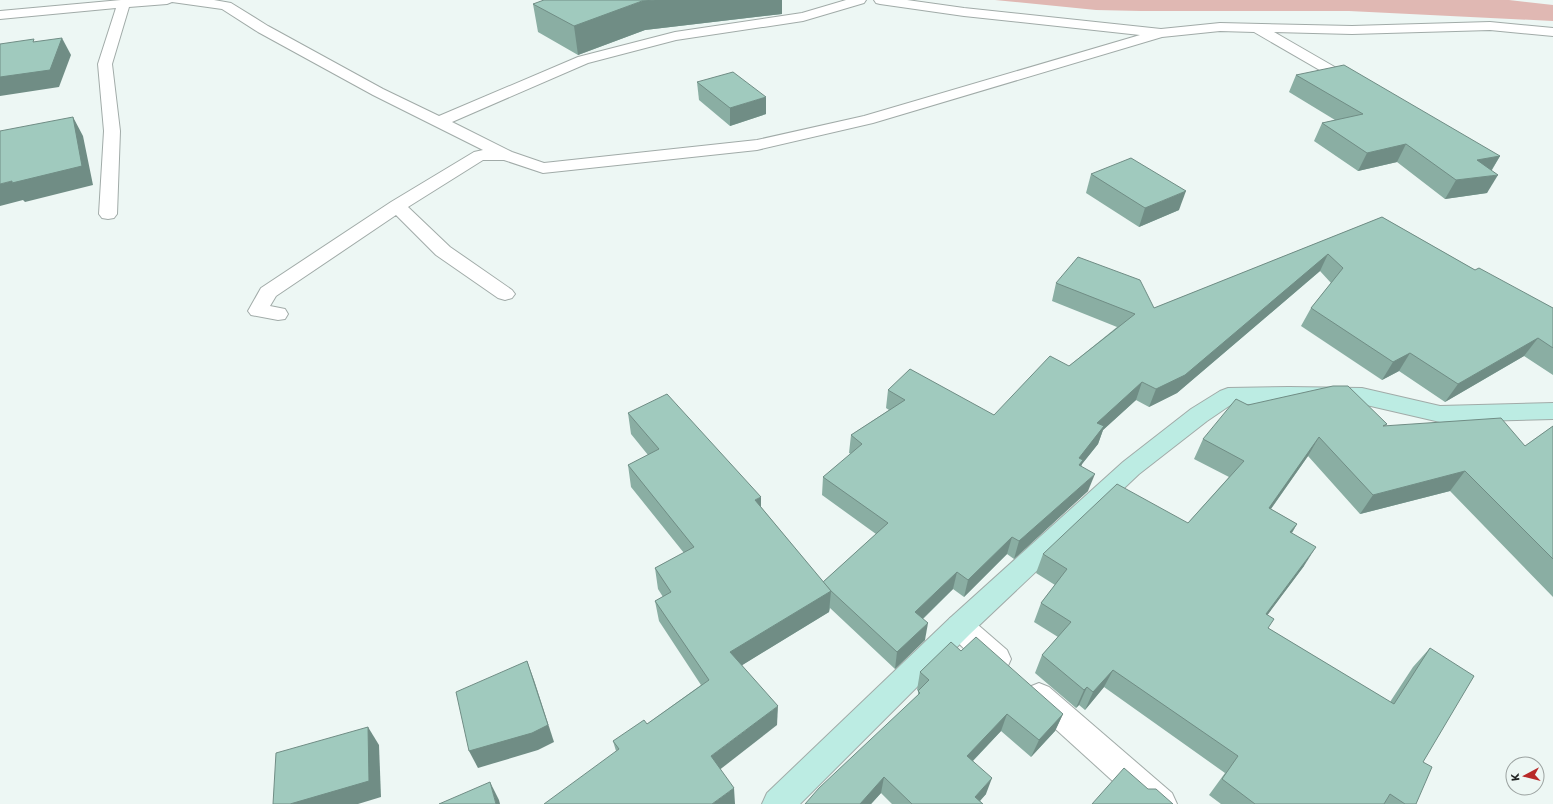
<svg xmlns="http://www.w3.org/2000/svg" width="1553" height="804" font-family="Poppins,sans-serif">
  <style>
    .water { fill: #e0b8b3 }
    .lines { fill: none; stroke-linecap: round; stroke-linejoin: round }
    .street-casing { stroke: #a1aba8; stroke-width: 2 }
    .secondary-casing { stroke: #a1aba8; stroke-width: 2 }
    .street { fill: #fff; fill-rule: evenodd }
    .secondary { fill: #bcece3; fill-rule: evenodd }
    .wall { fill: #8aaea3 }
    .shaded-wall { fill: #708d85 }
    .building { fill: #a0cabe; stroke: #708d85 }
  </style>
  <rect width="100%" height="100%" fill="#edf7f4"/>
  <path class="water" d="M995 0H1509L1553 5V21L1349 11H1141L1096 10Z"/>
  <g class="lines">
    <g class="street-casing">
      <g id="street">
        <path d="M121 0H214L231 3 268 26 383 89 439 116 578 57 675 32 802 13 846 0H866L864 3 803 21 676 40 588 63 452 122 512 152 544 163 757 140 864 116 1140 35 964 16 880 4 876 3 874 0H907L964 8 1161 29 1220 23 1352 26 1490 22 1553 28V36L1490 30 1352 34 1274 32 1359 81 1361 84 1359 87 1354 88 1349 87 1254 32 1220 31 1162 37 873 123 757 150 543 173 504 160H483L408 207 450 247 512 290 515 294 512 298 505 300 498 298 436 255 396 215 276 296 270 306 285 309 288 314 285 319 278 320 251 315 248 311 261 288 391 202 474 152 483 150 373 95 258 32 222 9 172 2 167 4 129 7 112 64 120 131 117 214 114 218 108 219 102 218 99 214 104 131 98 64 116 8 0 19V11Z"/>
        <path d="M960 614 970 618 1007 650 1011 659 1007 668 997 672C981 666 954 642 946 626L950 618Z"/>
        <path d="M1039 683 1049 687 1172 793 1177 804H1138L1029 705 1025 696 1029 687Z"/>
      </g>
    </g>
    <g class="secondary-casing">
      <path id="secondary" d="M1289 387 1362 388 1440 406 1553 403V419L1440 422 1362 404H1232L1207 421 1139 474 970 634 800 804H762L767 793 950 618 1123 462 1191 409 1220 391 1228 388Z"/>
    </g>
    <use href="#street" class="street"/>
    <use href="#secondary" class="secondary"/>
  </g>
  <g class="wall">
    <path d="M533 4 782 14 645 30 578 55 538 32Z"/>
    <path d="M1296 75 1500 156 1492 170 1487 193 1445 199 1397 162 1358 171 1314 141 1322 123 1335 120 1289 92Z"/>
    <path d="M697 82 766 114 730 126 699 100Z"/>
    <path d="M1091 174 1179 210 1139 227 1086 193Z"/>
    <path d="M1382 217 1475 270 1553 308V375L1524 356 1445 402 1399 371 1382 380 1301 326 1311 308 1331 283 1320 271 1177 393 1149 407 1136 400 1103 430 1098 444 1082 464 1081 466 1088 491 1014 559 1007 554 964 597 953 589 923 619 925 640 895 669 830 608 829 612 742 665 777 725 616 751 613 741 647 724 701 685 659 621 655 601 663 597 658 589 655 568 684 553 631 487 628 465 648 455 631 434 628 413 761 507 823 582 876 534 822 495 823 477 851 454 849 453 851 435 889 410 886 408 888 390 994 415 1069 366 1117 327 1052 301 1056 283 1154 308Z"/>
    <path d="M1248 405 1387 424 1385 426 1525 446 1553 426V597L1450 491 1360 514 1308 456 1271 509 1297 524 1292 533 1304 566 1267 615 1268 628 1390 702 1413 667 1430 648 1423 762 1416 804H1221L1209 795 1225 773 1104 687 1085 710 1079 705 1076 708 1035 673 1042 655 1058 637 1034 622 1041 603 1055 585 1036 573 1043 554 1188 523 1229 477 1194 459 1203 439Z"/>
    <path d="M961 651 1063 714 1055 731 1031 757 1001 731 973 761 986 794 980 801 983 804H892L881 793 871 804H805L918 695V691L917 690 920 672Z"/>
  </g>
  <g class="shaded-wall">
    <path d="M655 0H782V14L645 30 578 55 574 26 642 1Z"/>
    <path d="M62 38 71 55 59 87 0 96V77Z"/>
    <path d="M766 97V114L730 126V108Z"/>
    <path d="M73 117 83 136 93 185 25 202 23 200 0 206V184L12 181Z"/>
    <path d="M1406 144 1397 162 1358 171 1367 153Z"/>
    <path d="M1500 156 1489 174 1477 160Z"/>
    <path d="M1498 175 1487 193 1445 199 1456 180Z"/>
    <path d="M1186 191 1179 210 1139 227 1145 208Z"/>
    <path d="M1328 254 1320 271 1177 393 1149 407 1156 389Z"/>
    <path d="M1538 338 1524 356 1445 402 1458 384Z"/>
    <path d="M1410 353 1399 371 1382 380 1393 362Z"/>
    <path d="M1142 382 1136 400 1103 430 1098 444 1082 464 1077 478 1079 458 1097 423Z"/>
    <path d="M1319 437 1308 456 1258 527 1269 508Z"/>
    <path d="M1465 471 1450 491 1360 514 1373 495Z"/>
    <path d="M1095 474 1088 491 1014 559 1019 541Z"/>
    <path d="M761 497V518L755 500Z"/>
    <path d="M1297 524 1285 544 1290 532Z"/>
    <path d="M1012 537 1007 554 964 597 968 580Z"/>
    <path d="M1316 547 1304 566 1254 633 1266 614Z"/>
    <path d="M957 572 953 589 912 629 915 612Z"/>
    <path d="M831 591 829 612 731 672 730 652Z"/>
    <path d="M928 623 925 640 895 669 897 652Z"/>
    <path d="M527 661 534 680 554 742 538 750 478 768 469 751Z"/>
    <path d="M1113 670 1104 687 1085 710 1093 692Z"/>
    <path d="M1087 687 1079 705 1076 708 1084 690Z"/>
    <path d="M778 706 777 725 713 775 711 756Z"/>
    <path d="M1007 714 1001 731 962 772 967 756Z"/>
    <path d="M1063 714 1055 731 1031 757 1039 740Z"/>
    <path d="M368 727 379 745 381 797 358 804H290Z"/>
    <path d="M884 777 881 793 871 804H860Z"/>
    <path d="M992 778 986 794 977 804 975 797Z"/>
    <path d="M490 782 499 800 500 804H496Z"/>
    <path d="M734 788 735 804H712Z"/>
  </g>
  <g class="building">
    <path d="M544 0H655L642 1 574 26 533 4Z"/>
    <path d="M62 38 50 70 0 77V44L34 39 33 42Z"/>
    <path d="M1344 65 1500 156 1477 160 1498 175 1456 180 1406 144 1367 153 1322 123 1363 114 1296 75Z"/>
    <path d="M733 72 766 97 730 108 697 82Z"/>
    <path d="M73 117 82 166 12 183V181L0 184V131Z"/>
    <path d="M1131 158 1186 191 1145 208 1091 174Z"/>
    <path d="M1382 217 1475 270 1479 268 1553 308V348L1538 338 1458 384 1410 353 1393 362 1311 308 1343 268 1328 254 1185 375 1156 389 1142 382 1097 423 1104 426 1079 458 1083 460 1079 465 1095 474 1019 541 1012 537 968 580 957 572 915 612 928 623 897 652 830 590 823 582 888 523 823 477 862 444 851 435 905 400 888 390 910 369 994 415 1050 356 1069 366 1135 314 1056 283 1078 257 1140 280 1154 308Z"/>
    <path d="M1333 386H1348L1387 424 1383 426 1501 418 1525 446 1553 426V559L1465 471 1373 495 1319 437 1269 508 1297 524 1290 532 1316 547 1266 614 1274 619 1268 628 1394 704 1430 648 1474 676 1423 762 1432 767 1416 804H1405L1390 794 1384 804H1255L1222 779 1238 756 1113 670 1093 692 1087 687 1084 690 1042 655 1071 622 1041 603 1067 569 1043 554 1117 484 1188 523 1244 461 1203 439 1236 399 1248 405Z"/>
    <path d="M667 394 761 497 755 500 831 591 730 652 778 706 711 756 734 788 712 804H544L619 749 613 741 644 720 647 724 709 680 655 601 671 592 655 568 694 547 628 465 659 449 628 413Z"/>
    <path d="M976 637 1063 714 1039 740 1007 714 967 756 992 778 975 797 983 804H912L884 777 860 804H805L819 788 920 693 918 691 929 680 920 672 951 642 961 651Z"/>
    <path d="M527 661 548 725 532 733 469 751 456 692Z"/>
    <path d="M368 727 369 781 290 804H273L276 753Z"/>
    <path d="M1124 768 1148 789H1156L1173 804H1092Z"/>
    <path d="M490 782 496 804H439Z"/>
  </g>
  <g transform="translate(1525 776) rotate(263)"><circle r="19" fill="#edf7f4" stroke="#9ba2a0"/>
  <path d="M0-3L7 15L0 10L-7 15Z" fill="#b82928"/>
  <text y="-6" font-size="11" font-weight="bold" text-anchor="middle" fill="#1f2221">K</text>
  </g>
</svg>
